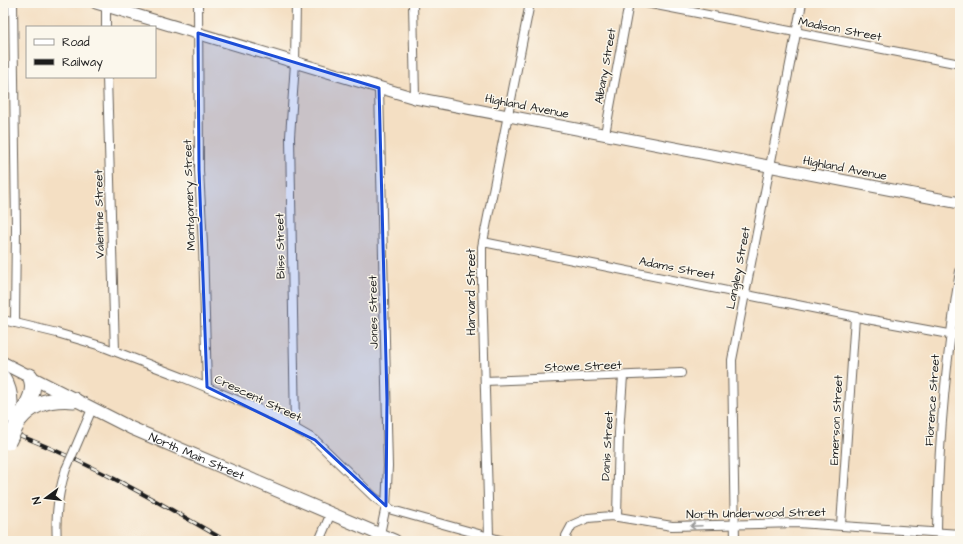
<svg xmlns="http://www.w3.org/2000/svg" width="963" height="544" font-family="'Architects Daughter',sans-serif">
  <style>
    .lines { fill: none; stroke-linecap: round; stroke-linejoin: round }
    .minor-casing { stroke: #686056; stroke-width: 10 }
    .tertiary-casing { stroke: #686056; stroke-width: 13 }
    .secondary-casing { stroke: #686056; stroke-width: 14 }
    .motorway-casing { stroke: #686056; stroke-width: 17 }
    .minor { stroke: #fff; stroke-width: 8 }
    .tertiary { stroke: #fff; stroke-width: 11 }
    .secondary { stroke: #fff; stroke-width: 12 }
    .motorway { stroke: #fff; stroke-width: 15 }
    .rail-casing { stroke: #1c1c1c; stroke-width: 4 }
    .rail { stroke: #fbf7ec; stroke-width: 2.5; stroke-dasharray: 8; stroke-linecap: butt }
    .minor-bridge-casing { stroke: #686056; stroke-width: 10; stroke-linecap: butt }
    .motorway-bridge-casing { stroke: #686056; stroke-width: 17; stroke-linecap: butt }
    .minor-bridge { stroke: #fff; stroke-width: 8 }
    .motorway-bridge { stroke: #fff; stroke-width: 15 }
    .oneway { stroke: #999 }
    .marked { fill: #1d4ed8; fill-opacity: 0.2; stroke: #1d4ed8; stroke-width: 3; stroke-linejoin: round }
    .labels { text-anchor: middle; stroke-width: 3; stroke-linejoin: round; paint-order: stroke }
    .street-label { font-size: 12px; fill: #1c1c1c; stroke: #fbf7ec }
  </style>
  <rect width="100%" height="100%" fill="#fbf7ec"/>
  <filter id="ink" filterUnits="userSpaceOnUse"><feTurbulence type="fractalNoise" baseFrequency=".025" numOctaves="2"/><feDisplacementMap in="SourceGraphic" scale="8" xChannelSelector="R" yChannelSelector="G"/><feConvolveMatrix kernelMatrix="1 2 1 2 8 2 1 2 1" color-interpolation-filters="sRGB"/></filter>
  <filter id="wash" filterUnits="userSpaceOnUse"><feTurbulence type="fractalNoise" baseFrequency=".012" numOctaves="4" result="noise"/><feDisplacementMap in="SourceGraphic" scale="16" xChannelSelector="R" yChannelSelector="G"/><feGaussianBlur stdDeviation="0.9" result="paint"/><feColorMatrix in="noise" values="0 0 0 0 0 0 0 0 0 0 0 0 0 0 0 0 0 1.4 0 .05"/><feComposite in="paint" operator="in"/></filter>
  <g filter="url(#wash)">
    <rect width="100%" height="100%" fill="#f4dfc3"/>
  </g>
  <g filter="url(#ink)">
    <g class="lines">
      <g class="minor-casing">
        <g id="minor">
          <path d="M13 3 16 228 15 323"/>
          <path d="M106 3V27"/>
          <path d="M198 3 199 170 203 245 207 387"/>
          <path d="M413 3 415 98"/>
          <path d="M646 3 960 64"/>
          <path d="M107 77 115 351"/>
          <path d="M379 88 388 466 386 506 380 534"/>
          <path d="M605 134 629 3"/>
          <path d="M483 242 867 319 960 336"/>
          <path d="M3 320 57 333 101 346 184 378 268 413 315 440 374 497 392 510 504 541"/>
          <path d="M485 381 681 373"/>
          <path d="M295 428 290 137 295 63 296 3"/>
          <path d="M74 451 92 409"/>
          <path d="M617 517 619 433 623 376"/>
          <path d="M841 525 855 317"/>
          <path d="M937 532C938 445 946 357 960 271"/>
          <path d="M489 536 482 282V247L530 3"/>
          <path d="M57 541C55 516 58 493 66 469"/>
          <path d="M319 541 331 513"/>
          <path d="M567 541 566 536 572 525 588 518 612 516 672 526 798 523 960 534"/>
          <path d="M735 541 732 360 802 3"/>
        </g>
      </g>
      <g class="tertiary-casing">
        <path id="tertiary" d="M96 3 415 98 960 203"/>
      </g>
      <g class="secondary-casing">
        <g id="secondary">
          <path id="s1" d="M3 363 131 428 395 541"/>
        </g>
      </g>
      <g class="motorway-casing">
        <g id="motorway">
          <path d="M3 378C12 393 12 407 6 423"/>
          <path d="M22 415C28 402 37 390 30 376"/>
          <path d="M19 420C33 402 53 398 74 400"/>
        </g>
      </g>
      <use href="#minor" class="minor"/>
      <use href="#tertiary" class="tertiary"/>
      <use href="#secondary" class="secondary"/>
      <use href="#motorway" class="motorway"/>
      <g class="rail-casing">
        <path id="rail" d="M3 429C81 458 154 499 226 541"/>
      </g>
      <use href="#rail" class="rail"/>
      <g class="minor-bridge-casing">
        <path id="minor-bridge" d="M66 469 74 451"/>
      </g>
      <g class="motorway-bridge-casing">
        <path id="motorway-bridge" d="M8 442 16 426"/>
      </g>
      <use href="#minor-bridge" class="minor-bridge"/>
      <use href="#motorway-bridge" class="motorway-bridge"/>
    </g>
    <defs><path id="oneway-shaft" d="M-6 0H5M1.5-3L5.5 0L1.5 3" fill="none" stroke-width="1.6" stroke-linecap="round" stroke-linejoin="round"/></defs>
    <use class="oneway" href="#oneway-shaft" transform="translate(696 526) rotate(177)"/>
  </g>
  <path class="marked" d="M198 33 379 88 387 399 386 506 315 440 207 387 199 170Z"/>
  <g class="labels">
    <g class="street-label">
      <text transform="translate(840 29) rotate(11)" y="4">Madison Street</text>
      <text transform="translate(605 66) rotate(-80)" y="4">Albany Street</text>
      <text transform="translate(527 106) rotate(11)" y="4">Highland Avenue</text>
      <text transform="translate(845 168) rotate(11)" y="4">Highland Avenue</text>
      <text transform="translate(189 195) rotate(-92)" y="4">Montgomery Street</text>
      <text transform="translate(99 214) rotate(-91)" y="4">Valentine Street</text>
      <text transform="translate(280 246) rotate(-91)" y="4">Bliss Street</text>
      <text transform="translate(677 268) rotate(11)" y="4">Adams Street</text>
      <text transform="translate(738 268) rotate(-79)" y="4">Langley Street</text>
      <text transform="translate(471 292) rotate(-90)" y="4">Harvard Street</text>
      <text transform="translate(373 312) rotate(-91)" y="4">Jones Street</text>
      <text transform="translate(583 366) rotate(-2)" y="4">Stowe Street</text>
      <text transform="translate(258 398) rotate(25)" y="4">Crescent Street</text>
      <text transform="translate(932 400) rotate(-86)" y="4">Florence Street</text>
      <text transform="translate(836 420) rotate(-87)" y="4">Emerson Street</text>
      <text transform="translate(607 446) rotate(-87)" y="4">Danis Street</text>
      <text dy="4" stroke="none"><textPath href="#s1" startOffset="215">North Main Street</textPath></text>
      <text transform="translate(756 513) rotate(-1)" y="4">North Underwood Street</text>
    </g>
  </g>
  <rect width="963" height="544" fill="none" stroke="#fbf7ec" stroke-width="16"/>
  <rect x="26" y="26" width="130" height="52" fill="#fbf7ec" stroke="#a29f99"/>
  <rect x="34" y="39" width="20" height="6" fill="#ffffff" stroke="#a29f99"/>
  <text x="62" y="46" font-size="12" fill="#1c1c1c">Road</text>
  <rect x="34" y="59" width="20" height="6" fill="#1c1c1c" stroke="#a29f99"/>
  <text x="62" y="66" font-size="12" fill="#1c1c1c">Railway</text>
  <g transform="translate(46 498) rotate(255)" stroke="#fbf7ec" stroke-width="3" paint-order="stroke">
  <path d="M0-3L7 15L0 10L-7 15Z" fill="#1c1c1c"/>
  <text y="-6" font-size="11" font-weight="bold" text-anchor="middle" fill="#1c1c1c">N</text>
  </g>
</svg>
